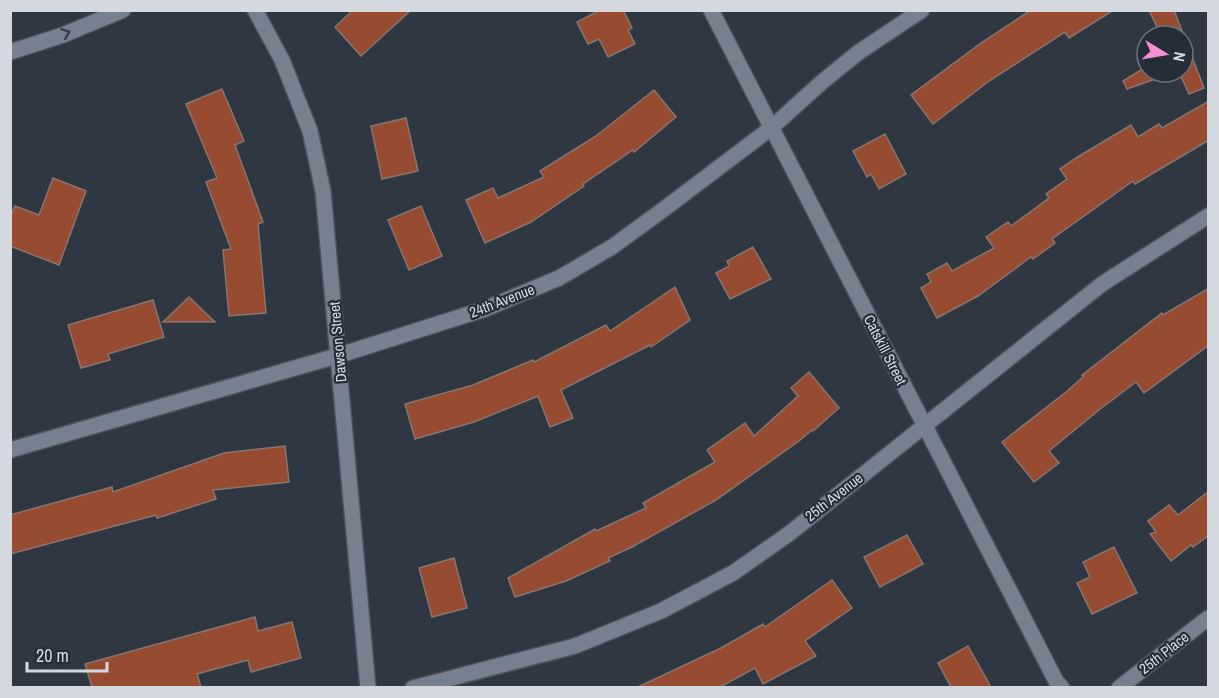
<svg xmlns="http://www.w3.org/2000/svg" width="1219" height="698" font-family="'Archivo Narrow',sans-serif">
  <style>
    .building { fill: #974c32; stroke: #88756f; stroke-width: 1.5 }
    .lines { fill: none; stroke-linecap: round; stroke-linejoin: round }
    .street-casing { stroke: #4c525d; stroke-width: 18 }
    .secondary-casing { stroke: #4c525d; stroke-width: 18 }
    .street { stroke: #77808e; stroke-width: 15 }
    .secondary { stroke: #77808e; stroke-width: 15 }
    .oneway { stroke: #353e4a }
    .labels { text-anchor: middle; stroke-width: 4.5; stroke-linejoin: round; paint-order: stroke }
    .street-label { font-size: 15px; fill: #d4d9e1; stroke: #252d39 }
  </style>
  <rect width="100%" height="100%" fill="#2f3743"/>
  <g class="building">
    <path d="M353 10H411L361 56 335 27Z"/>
    <path d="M600 10H623L632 28 628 30 635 44 608 57 599 39 588 44 577 22Z"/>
    <path d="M1031 10H1114L1069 38 1065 32 989 81 933 124 911 95 981 43Z"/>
    <path d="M1149 10H1174L1204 88 1189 94 1179 72H1183V36H1161Z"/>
    <path d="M1147 66V72H1175L1127 89 1123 81Z"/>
    <path d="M222 89 244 141 235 145 263 222 258 224 266 313 229 316 223 250 231 249 206 182 217 178 186 104Z"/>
    <path d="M654 90 676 117 634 152 633 150 583 184 584 186 531 222 485 243 466 200 493 188 498 198 544 177 540 171 596 136Z"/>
    <path d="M1209 101V140L1135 184 1133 181 1052 239 1055 243 1033 259 1031 257 978 296 937 318 921 288 931 282 927 274 947 263 952 271 994 248 986 237 1008 222 1011 226 1049 198 1046 194 1067 179 1060 169 1076 158 1131 125 1138 137 1159 124 1162 128Z"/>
    <path d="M406 118 418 171 382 179 371 126Z"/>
    <path d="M885 134 906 174 879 189 871 174 867 177 853 151Z"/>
    <path d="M53 178 86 191 59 265 10 246V217L15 206 39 215Z"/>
    <path d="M421 206 442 256 409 270 388 220Z"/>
    <path d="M753 247 771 279 730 299 716 273 729 266 727 261Z"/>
    <path d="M675 287 690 320 651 347 650 345 561 390 573 418 550 427 538 396 474 422 415 439 405 404 473 385 533 360 534 362 606 325 610 331Z"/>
    <path d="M1209 288V345L1144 393 1136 382 1099 410 1049 451 1059 463 1034 482 1002 442 1066 392 1084 376 1082 375 1162 313 1163 315Z"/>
    <path d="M189 297 215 322H163Z"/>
    <path d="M153 300 164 337 108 354 110 360 81 368 68 325Z"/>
    <path d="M809 372 839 408 813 431 812 430 799 441 716 500 632 547 608 558 610 561 566 581 515 597 508 578 595 529 596 531 646 508 643 503 715 462 707 450 745 423 754 436 798 396 791 388Z"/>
    <path d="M285 446 289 482 213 490 216 499 157 518 156 515 10 554V515L112 487 113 492 224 453Z"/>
    <path d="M1209 491V535L1193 547 1191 545 1171 561 1150 534 1156 532 1148 521 1169 505 1178 515Z"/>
    <path d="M907 535 923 564 880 587 864 557Z"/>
    <path d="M1114 547 1137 593 1092 614 1077 583 1090 577 1083 562Z"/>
    <path d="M454 558 467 608 432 617 419 568Z"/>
    <path d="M832 580 852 608 805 641 816 656 763 684 755 668 720 687H638L721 648 763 624 765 627Z"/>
    <path d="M255 617 258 631 292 622 301 658 251 672 248 660 197 674 201 687H92L85 664Z"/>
    <path d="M968 646 991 687H951L938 663Z"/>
  </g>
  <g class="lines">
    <g class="street-casing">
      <g id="street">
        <path d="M255 10 282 60 310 131 323 191 368 688"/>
        <path d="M711 10 1056 681 1062 688"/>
        <path d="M10 450 340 355 485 309 559 278 612 247 664 209 771 128 822 82 859 52 922 10"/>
        <path d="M413 688 575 646 661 611 733 573 790 533 1102 284 1208 216"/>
        <path d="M1119 688 1208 618"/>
      </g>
    </g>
    <g class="secondary-casing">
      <path id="secondary" d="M10 52 63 35 123 10"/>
    </g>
    <use href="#street" class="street"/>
    <use href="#secondary" class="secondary"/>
  </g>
  <defs><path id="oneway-chevron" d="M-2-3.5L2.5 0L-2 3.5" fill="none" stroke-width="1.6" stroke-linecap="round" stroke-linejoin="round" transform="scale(1.5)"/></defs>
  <use class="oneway" href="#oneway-chevron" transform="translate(66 33) rotate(-21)"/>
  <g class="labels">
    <g class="street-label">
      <text transform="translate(502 301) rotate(-21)" y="5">24th Avenue</text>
      <text transform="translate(338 342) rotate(-95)" y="5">Dawson Street</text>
      <text transform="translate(885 350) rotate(63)" y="5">Catskill Street</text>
      <text transform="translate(834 497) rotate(-38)" y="5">25th Avenue</text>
      <text transform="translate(1164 653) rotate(-38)" y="5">25th Place</text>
    </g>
  </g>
  <rect width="1219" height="698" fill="none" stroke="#d4d9e1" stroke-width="24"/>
  <g transform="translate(1165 54) rotate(101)"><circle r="28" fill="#252d39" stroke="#6b727c" stroke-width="1.5"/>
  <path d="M0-4.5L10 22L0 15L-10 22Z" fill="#f591d2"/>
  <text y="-9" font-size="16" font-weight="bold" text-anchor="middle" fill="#d4d9e1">N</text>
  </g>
  <path d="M27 662v9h80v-9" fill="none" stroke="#d4d9e1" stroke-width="3"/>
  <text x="36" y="662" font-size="18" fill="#d4d9e1" stroke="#252d39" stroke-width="4.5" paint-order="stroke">20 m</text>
</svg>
